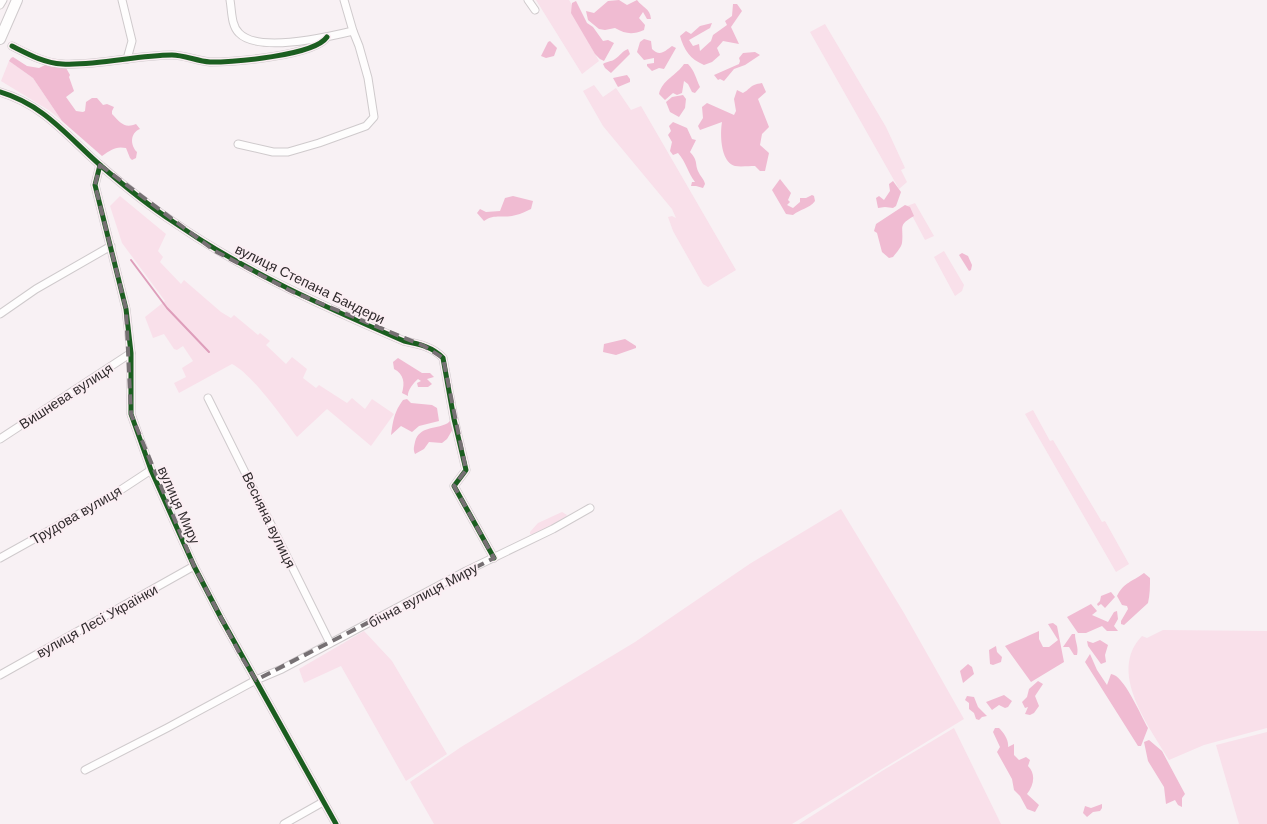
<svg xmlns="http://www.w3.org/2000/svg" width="1267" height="824" font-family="Helvetica,sans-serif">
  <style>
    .green { fill: #f9e0ea }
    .forest { fill: #f0bbd2 }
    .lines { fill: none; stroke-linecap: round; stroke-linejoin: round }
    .stream { stroke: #de9ebb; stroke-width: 2 }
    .minor-casing { stroke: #cfcacc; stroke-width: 9 }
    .highway-casing { stroke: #cfcacc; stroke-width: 12 }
    .minor { stroke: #fefdfd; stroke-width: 7 }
    .highway { stroke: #fefdfd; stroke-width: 10 }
    .cycleway-casing { stroke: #fbeef3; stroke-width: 8 }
    .cycleway { stroke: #1b5e20; stroke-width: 5 }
    .marked { fill: none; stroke: #767073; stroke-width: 4; stroke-dasharray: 10 6; stroke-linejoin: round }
    .labels { text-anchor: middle; stroke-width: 4; stroke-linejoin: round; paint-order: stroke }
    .street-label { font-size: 14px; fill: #302b2d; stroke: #fbeef3 }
  </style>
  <rect width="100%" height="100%" fill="#f8f1f4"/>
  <g class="green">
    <path d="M536 0H569L576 12 573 15 599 61 582 74Z"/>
    <path d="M825 24 886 127 905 168 901 170 907 182 899 189 810 32Z"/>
    <path d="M9 61 33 78 62 121 50 111 1 81Z"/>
    <path d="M594 85 603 97 616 88 631 110 641 106 736 270 708 287 703 284 673 231 668 217 672 216 676 218 672 209 603 126 583 91Z"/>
    <path d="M120 196 166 234 158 251 163 257 160 262 181 284 184 280 221 312 231 318 234 315 258 335 260 333 270 341 266 345 286 364 292 357 307 369 303 378 316 388 319 385 347 403 352 398 365 409 372 399 394 414 371 446 327 409 297 437C283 418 252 374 232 364L179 393 174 383 186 377 182 368 193 361 183 346 177 350 174 349 164 334 153 338 145 317 165 301 122 243 110 206Z"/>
    <path d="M915 203 934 236 925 240 907 206Z"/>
    <path d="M944 251 964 285 962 291 955 296 934 257Z"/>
    <path d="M1033 410 1050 441 1053 440 1102 522 1105 521 1129 564 1116 572 1025 414Z"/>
    <path d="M841 509 904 613 964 719 792 824H434L410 782 461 747 635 642 751 563Z"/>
    <path d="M562 512 567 515 564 519 533 535 530 534V532L538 523Z"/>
    <path d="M1163 630 1267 631V728L1204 745 1169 760C1149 726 1107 672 1142 636L1147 638Z"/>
    <path d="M364 631 392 661 447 754 406 781 341 666 304 683 299 669Z"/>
    <path d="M954 728 1001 824H799L882 771Z"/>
    <path d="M1267 732V824H1239L1216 745Z"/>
  </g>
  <g class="forest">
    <path d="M619 0 627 5 637 0C643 8 650 8 651 19H647L643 12 639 18 645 25 644 30C632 35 626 34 615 28L605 30 599 29 588 20 586 11 594 13 608 1Z"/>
    <path d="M576 1 587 23 593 27 603 41 608 40 614 43 604 61 600 59 595 54 571 13 572 3Z"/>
    <path d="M733 4H737L742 11 731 27 739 44 723 41 717 48 720 55 712 62 704 65C690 59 684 50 680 36L686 31 691 34 700 26 712 23 710 28 689 40 693 46 699 44 700 51 711 41 713 35 727 25 725 21 732 16Z"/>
    <path d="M644 39 651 41 652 49C660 57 665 51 672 46L676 48 664 69 659 68 652 71 647 66V64L654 63V58L644 60 637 52 640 42Z"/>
    <path d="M550 41 557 48 554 56 546 58 541 56 548 42Z"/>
    <path d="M628 49 630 54 611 73 605 68 603 64C607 61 611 62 615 59 620 56 622 51 628 49Z"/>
    <path d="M755 52 760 55 745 65 734 69 724 81 720 79 718 80 714 75 739 64 740 61 739 58 743 53Z"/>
    <path d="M13 57 27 66 39 68 45 65 65 66 70 75 69 77 74 91 66 97 76 111 83 112 85 111 86 102 92 98H97L103 105 107 104 114 107 112 111V114C120 122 124 129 136 124L140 129C130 133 130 145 137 152L136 158 132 160 130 158 126 148C115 146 111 150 102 156L62 121 33 78 9 61 11 58Z"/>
    <path d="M684 64H688C695 71 696 79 700 87L695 93 692 92 688 84 684 81 682 93 677 95 673 93 665 100 659 94C662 80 677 75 684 64Z"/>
    <path d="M627 75 630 79V82L618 87 613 78Z"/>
    <path d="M762 83 766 92 758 99 769 127 762 134 760 145 769 153 765 171H760L755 166C749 166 740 167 735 166 720 162 720 133 722 122L700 130 698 126 703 118 702 107 707 103 734 115 736 111 734 99 737 90 743 93C752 88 749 85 762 83Z"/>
    <path d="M683 95 686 99 685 108 679 117 670 112 666 102 672 97Z"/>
    <path d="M673 122 687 128 692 139 696 140 690 152C699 162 694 163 699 173 701 177 704 179 705 184L703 188 696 186H691L692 182H695C688 173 686 162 678 153L673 155 670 151 672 142 668 135 671 131 669 126Z"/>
    <path d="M780 179 791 193 788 200 790 202 787 205 793 208 800 202V198H806L812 195 814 196 815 201C809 209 800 209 793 215L786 214 772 190Z"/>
    <path d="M893 181 901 192 896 206 893 208 885 207 878 208 876 198 879 196 884 200 890 191 889 184Z"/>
    <path d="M513 196 533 201 531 209C526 211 521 214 516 215 504 219 495 213 484 221L477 213 480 209 486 212 500 211 505 198Z"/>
    <path d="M905 205 910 207 914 216C897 226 904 226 902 243 901 248 896 253 893 257L889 258 882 252 877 233 874 231 876 224Z"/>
    <path d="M962 253 968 256 972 265 971 270 969 271 959 255Z"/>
    <path d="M625 339 636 346V348L616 355 603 352 604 344Z"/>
    <path d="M398 358 422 373H430L434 377 427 379 432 384 428 387H418L417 383 421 381 418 379C414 382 407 391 408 396L402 393C405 383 404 374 394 369L393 362Z"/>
    <path d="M407 399 411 403 432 405 437 408 439 421 419 426 412 432 401 426 391 435C393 421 394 412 403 400Z"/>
    <path d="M452 418 459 419 447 439 442 443 429 442 424 449 415 454C413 449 414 447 415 442 419 426 436 429 446 424 449 423 450 420 452 418Z"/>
    <path d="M1144 573 1150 578C1150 587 1150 594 1148 603L1124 625 1121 624V621L1128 609 1127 606 1122 605 1117 596C1124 582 1132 582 1144 573Z"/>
    <path d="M1111 592 1115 597 1105 608 1101 604 1098 606 1097 604 1100 601 1101 596Z"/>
    <path d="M1091 604 1097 611 1092 615 1108 622 1114 612 1117 611 1118 619 1114 626 1118 631H1107L1102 626 1086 633H1078L1067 617Z"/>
    <path d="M1053 623 1057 626 1064 662 1031 682 1005 646 1039 631V639L1043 647H1049L1058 640 1048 624Z"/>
    <path d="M1072 634H1075C1075 642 1079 647 1077 655H1074L1069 647H1063Z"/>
    <path d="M1100 640 1108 645 1105 655 1106 662 1101 664 1088 646 1087 641 1093 643Z"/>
    <path d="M996 646 997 652 1002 657 1001 662 993 665 990 664 989 650Z"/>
    <path d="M1090 654 1097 670 1107 685 1111 674C1124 675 1141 716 1148 728L1141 746H1138L1085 662Z"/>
    <path d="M968 664 972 667 974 674 963 683 960 671Z"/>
    <path d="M1038 681 1043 684 1035 696 1039 706 1034 713 1030 715 1025 714 1028 707 1025 708 1022 702 1027 697 1029 689Z"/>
    <path d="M1004 695 1012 701 1008 707 1005 708 999 705 992 710 986 702Z"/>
    <path d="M967 696 974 697 978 707 987 716 982 717 979 720 976 719 974 713 969 709V703L965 700Z"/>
    <path d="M995 728H999C1004 733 1009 740 1008 747L1014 744V755L1019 760 1026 757 1030 760 1028 766C1036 774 1034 785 1027 794L1039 805 1035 812 1027 809 1020 796 1014 790 1012 779 997 752 1000 747 993 732Z"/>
    <path d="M1149 740 1162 751 1185 794 1182 798V807L1178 805 1175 800 1166 804 1164 787 1148 761 1144 742Z"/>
    <path d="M1102 804V808L1100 811 1093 812 1087 817 1083 813 1085 806 1091 808Z"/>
  </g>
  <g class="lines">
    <path class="stream" d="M131 260 167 308 209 352"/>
    <g class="minor-casing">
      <g id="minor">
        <path d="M122 0 132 41 127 59"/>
        <path d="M230 0C232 11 231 25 239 33 258 53 328 37 353 31"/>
        <path d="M528 0 535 10"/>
        <path d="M0 5 3 0"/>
        <path d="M12 46C28 54 44 63 62 64 99 66 136 55 172 55 184 55 197 61 210 62 233 62 314 56 327 37"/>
        <path d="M0 92C44 105 67 136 100 165 123 185 149 206 175 223 246 272 325 307 404 341 419 344 433 347 443 358L454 419 466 470 454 486 494 558"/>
        <path d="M238 144 273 152H288L319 143 366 126 374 117 368 78 359 46 353 31 344 0"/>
        <path d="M100 165 95 185 126 309 131 353V414L151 470 194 566 221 618 336 824"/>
        <path d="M0 314 36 289 111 246"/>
        <path d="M208 398 330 643"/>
        <path d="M0 439 131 353"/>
        <path d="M0 558 113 495 151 470"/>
        <path d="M0 675 194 566"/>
        <path d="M85 770 167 728 256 680 282 669 466 571 553 529 590 508"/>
        <path d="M284 824 323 802"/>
      </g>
    </g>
    <g class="highway-casing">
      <path id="highway" d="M0 39 17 0"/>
    </g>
    <use href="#minor" class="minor"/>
    <use href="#highway" class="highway"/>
    <g class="cycleway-casing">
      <g id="cycleway">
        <path d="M12 46C28 54 44 63 62 64 99 66 136 55 172 55 184 55 197 61 210 62 233 62 314 56 327 37"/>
        <path d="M0 92C44 105 67 136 100 165 123 185 149 206 175 223 246 272 325 307 404 341 419 344 433 347 443 358L454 419 466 470 454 486 494 558"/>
        <path d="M100 165 95 185 126 309 131 353V414L151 470 194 566 221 618 336 824"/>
      </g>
    </g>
    <use href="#cycleway" class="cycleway"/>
  </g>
  <path class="marked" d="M100 165 215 251 293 292 424 346 443 358 466 470 454 486 494 558 256 680 241 656 194 566 131 414 126 309 95 185Z"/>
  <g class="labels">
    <g class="street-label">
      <text transform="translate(310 284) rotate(26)" y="5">вулиця Степана Бандери</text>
      <text transform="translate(66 396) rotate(-33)" y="5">Вишнева вулиця</text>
      <text transform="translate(179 505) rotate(66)" y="5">вулиця Миру</text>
      <text transform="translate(76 515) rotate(-30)" y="5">Трудова вулиця</text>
      <text transform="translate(269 520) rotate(64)" y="5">Весняна вулиця</text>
      <text transform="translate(423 595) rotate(-28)" y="5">бічна вулиця Миру</text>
      <text transform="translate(97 621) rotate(-29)" y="5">вулиця Лесі Українки</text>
    </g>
  </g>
</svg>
